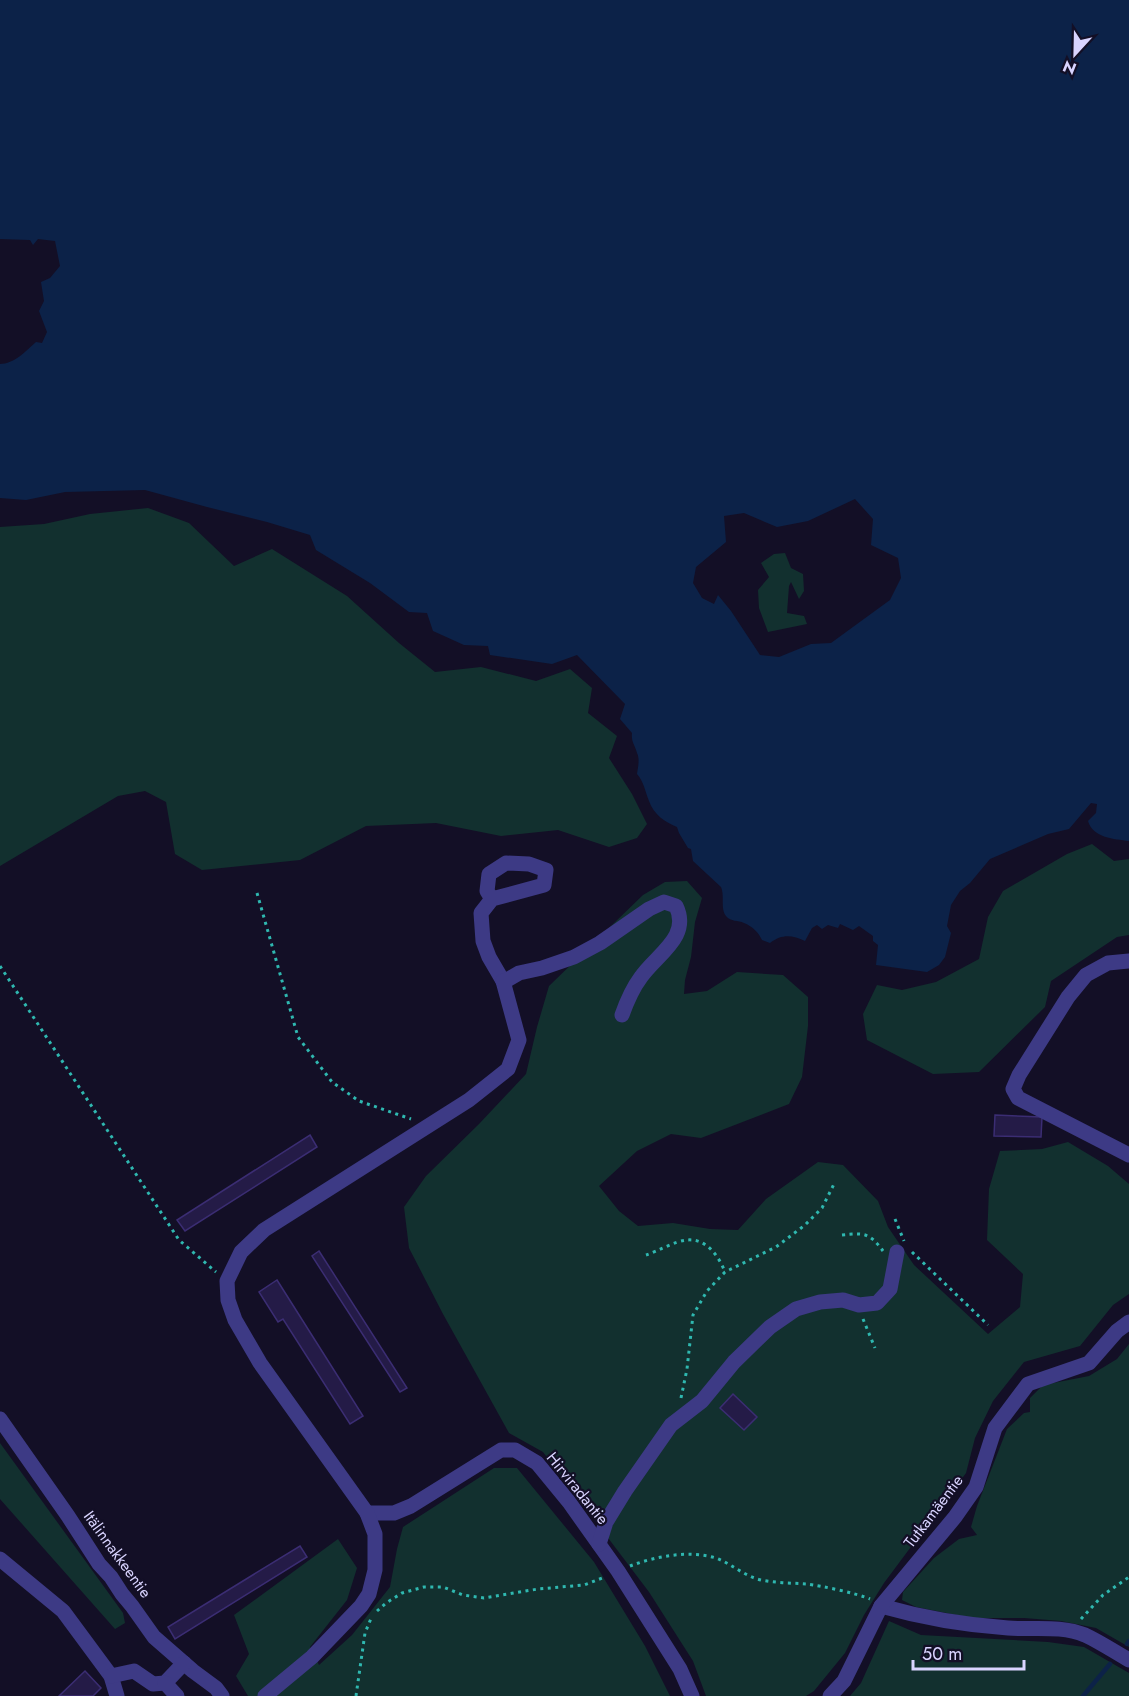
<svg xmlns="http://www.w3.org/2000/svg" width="1129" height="1696" font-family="Jost,sans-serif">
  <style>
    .green { fill: #12302f }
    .water { fill: #0c2248; fill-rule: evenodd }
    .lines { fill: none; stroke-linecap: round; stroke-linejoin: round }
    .stream { stroke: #0c2248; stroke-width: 4.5 }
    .building { fill: #241b47; stroke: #3b2d73; stroke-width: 1.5 }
    .path { stroke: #2fb8b0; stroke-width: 3; stroke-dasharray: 3 4.5; stroke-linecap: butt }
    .minor { stroke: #3d3a85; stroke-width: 15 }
    .labels { text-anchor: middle; stroke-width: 4.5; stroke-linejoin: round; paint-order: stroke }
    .street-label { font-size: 16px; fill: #d9d4ff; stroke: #130f26 }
  </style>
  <rect width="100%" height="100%" fill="#130f26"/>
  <g class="green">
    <path d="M148 508 189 523 234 566 272 549 347 596 399 643 435 672 481 667 536 681 570 669 592 688 588 713 617 736 609 758 632 794 647 824 637 838 609 847 558 830 501 836 436 823 366 826 300 860 202 870 175 854 166 802 145 791 118 796 0 866V527L44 524 90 514Z"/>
    <path d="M785 553 791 568 803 574 804 591 799 599 791 582 789 586 787 613 804 616 807 624 768 632 759 608 758 590 769 577 761 563 774 554Z"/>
    <path d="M1092 844 1114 861 1129 859V935L1117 937 1051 981 1045 1007 979 1072 933 1074 867 1040 863 1014 877 985 902 990 936 982 979 959 988 917 1003 891 1067 854Z"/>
    <path d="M687 881 702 898 695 922 691 957 685 980 684 994 707 991 737 972 783 975 808 997V1026L802 1077 789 1104 701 1138 671 1134 637 1151 599 1186 619 1211 638 1226 673 1223 710 1229 738 1230 766 1199 818 1162 843 1165 878 1201 888 1227 914 1265 988 1334 1020 1307 1023 1274 987 1240 989 1189 1000 1151 1042 1149 1068 1142 1108 1166 1129 1184V1294L1113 1305 1080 1346 1024 1362 993 1401 975 1438 966 1473 884 1583 864 1615 845 1653 814 1691 806 1696H706L693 1661 649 1592 543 1452 509 1433 443 1314 409 1248 404 1207 426 1176 479 1124 526 1074 537 1027 549 986 643 895 665 882Z"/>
    <path d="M1129 1344V1647L1096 1628 1061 1621 1024 1618H972L916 1607 902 1600 903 1592 934 1558 959 1539 977 1535 971 1527 977 1506 1007 1429 1024 1413 1030 1412V1398L1043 1385 1089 1376 1117 1359Z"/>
    <path d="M0 1443 123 1613 125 1623 115 1629 0 1499Z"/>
    <path d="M494 1468H517L594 1562 645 1646 670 1696H248L236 1676 249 1654 234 1615 338 1539 357 1568 347 1600 310 1647 319 1665 352 1635 390 1587 397 1549 403 1527Z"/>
    <path d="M889 1621 921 1635 1048 1642 1084 1647 1129 1673V1696H850L861 1683Z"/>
  </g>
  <path class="water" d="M0 0H1129V841C1114 839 1093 838 1088 821L1096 813 1097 804 1091 803 1069 829 1048 834 990 859 970 883 960 891 951 905 947 926 951 933 945 957 939 965 927 972 876 965 878 945 873 941V936L859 926 853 930 840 924 838 928 828 925 822 929 817 925 812 928 805 941C792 935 782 934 770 943L762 940C759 933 752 926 744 923 738 920 731 922 726 916 720 908 725 896 721 887L693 861 691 849 688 848 679 833 677 827C665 822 654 815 649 801 645 791 644 782 637 774 638 767 640 759 637 753 635 745 631 742 632 733L620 719 625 704 577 655 552 664 490 655 488 646 464 645 433 631 427 613 409 612 370 583 316 550 310 535 267 522 207 507 145 490 65 492 26 500 0 498V364C14 364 26 351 36 342L42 343 47 332 39 311 44 301 41 282 50 278 60 266 55 241 38 239 33 245 30 240 0 239ZM855 499 873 519 871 545 898 558 901 578 890 600 831 643 811 644 779 657 760 655 731 611 718 595 714 604 702 598 693 583 696 567 726 542 724 516 744 513 777 527 808 521Z"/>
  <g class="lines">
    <g class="stream">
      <path d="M1127 1644 1129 1641"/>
      <path d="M1083 1696 1110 1664"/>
    </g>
  </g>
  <g class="building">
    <path d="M995 1115 1042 1117 1041 1137 994 1136Z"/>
    <path d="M310 1135 317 1147 185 1231 177 1220Z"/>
    <path d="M319 1251 407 1388 400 1392 312 1256Z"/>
    <path d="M277 1280 363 1416 350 1424 283 1319 278 1322 259 1292Z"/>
    <path d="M733 1394 757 1417 744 1430 720 1408Z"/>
    <path d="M300 1546 307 1557 175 1639 168 1627Z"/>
    <path d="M85 1671 101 1688 93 1696H59Z"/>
  </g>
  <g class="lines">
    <g class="path">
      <path d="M257 893 298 1037 332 1082 359 1101 411 1119"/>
      <path d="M0 966 179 1240 216 1272"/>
      <path d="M895 1219 904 1241"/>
      <path d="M842 1235C864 1233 869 1232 883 1251"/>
      <path d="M912 1252 988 1325"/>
      <path d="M646 1255C658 1251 675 1241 687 1240 707 1238 719 1257 725 1272"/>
      <path d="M863 1319 875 1348"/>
      <path d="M681 1398 687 1369 693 1315 707 1291 725 1272 776 1247 805 1225 822 1208 834 1184"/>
      <path d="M630 1566C656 1556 689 1550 716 1558 732 1564 744 1576 761 1580 776 1583 792 1583 807 1584 822 1586 856 1593 870 1599"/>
      <path d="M377 1611 386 1603 402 1593 424 1587H443L463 1595 484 1598 538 1589 584 1585 605 1577"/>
      <path d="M1081 1619 1103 1595 1129 1577"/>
      <path d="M356 1696 365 1633 372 1616"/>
    </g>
    <g class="minor">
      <path d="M492 899 487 891 489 874 506 863 529 864 546 870 544 885 492 899 481 913 483 941 489 957 503 981"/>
      <path d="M1129 961 1108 963 1086 975 1068 997 1019 1075 1013 1089 1018 1098 1129 1155"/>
      <path d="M0 1419 68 1516 99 1564 111 1577 122 1594 132 1606 154 1637 193 1671 216 1688 222 1696"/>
      <path d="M367 1513H394L411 1506 501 1450H515L537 1463 569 1502 618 1571 680 1669 692 1696"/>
      <path d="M599 1544 606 1522 625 1491 671 1425 702 1401 734 1362 770 1327 796 1309 820 1302 843 1300 859 1305 877 1303 890 1289 897 1252"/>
      <path d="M0 1559 63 1611 111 1676 117 1696"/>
      <path d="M881 1606C923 1618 964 1625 1008 1628 1033 1630 1061 1625 1085 1635 1100 1642 1115 1652 1129 1660"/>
      <path d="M111 1676 134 1671 153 1684 165 1683 184 1663"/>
      <path d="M165 1683 177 1696"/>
      <path d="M265 1696 312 1657 361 1606 369 1594 375 1570V1534L367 1513 260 1363 235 1320 228 1300 227 1281 241 1252 264 1230 469 1100 508 1069 519 1040 503 981 507 980 519 973 542 968 574 957 600 943 649 909 664 902 676 906C691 937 657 954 641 977 632 989 627 1001 622 1015"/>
      <path d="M830 1696 844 1681 881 1606 955 1517 976 1487 995 1428 1028 1384 1089 1363 1117 1331 1129 1322"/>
    </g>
  </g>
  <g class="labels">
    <g class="street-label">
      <text transform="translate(578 1488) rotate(51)" y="6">Hirviradantie</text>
      <text transform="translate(933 1511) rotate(-53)" y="6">Tutkamäentie</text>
      <text transform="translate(118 1554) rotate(54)" y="6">Itälinnakkeentie</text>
    </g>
  </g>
  <g transform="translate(1075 54) rotate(202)" stroke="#130f26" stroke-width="4.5" paint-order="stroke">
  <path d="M0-4.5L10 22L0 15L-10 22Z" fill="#d9d4ff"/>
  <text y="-9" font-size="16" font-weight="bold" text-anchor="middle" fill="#d9d4ff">N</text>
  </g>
  <path d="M913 1660v9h111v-9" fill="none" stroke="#d9d4ff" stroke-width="3"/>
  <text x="922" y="1660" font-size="18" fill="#d9d4ff" stroke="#130f26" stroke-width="4.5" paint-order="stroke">50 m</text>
</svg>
